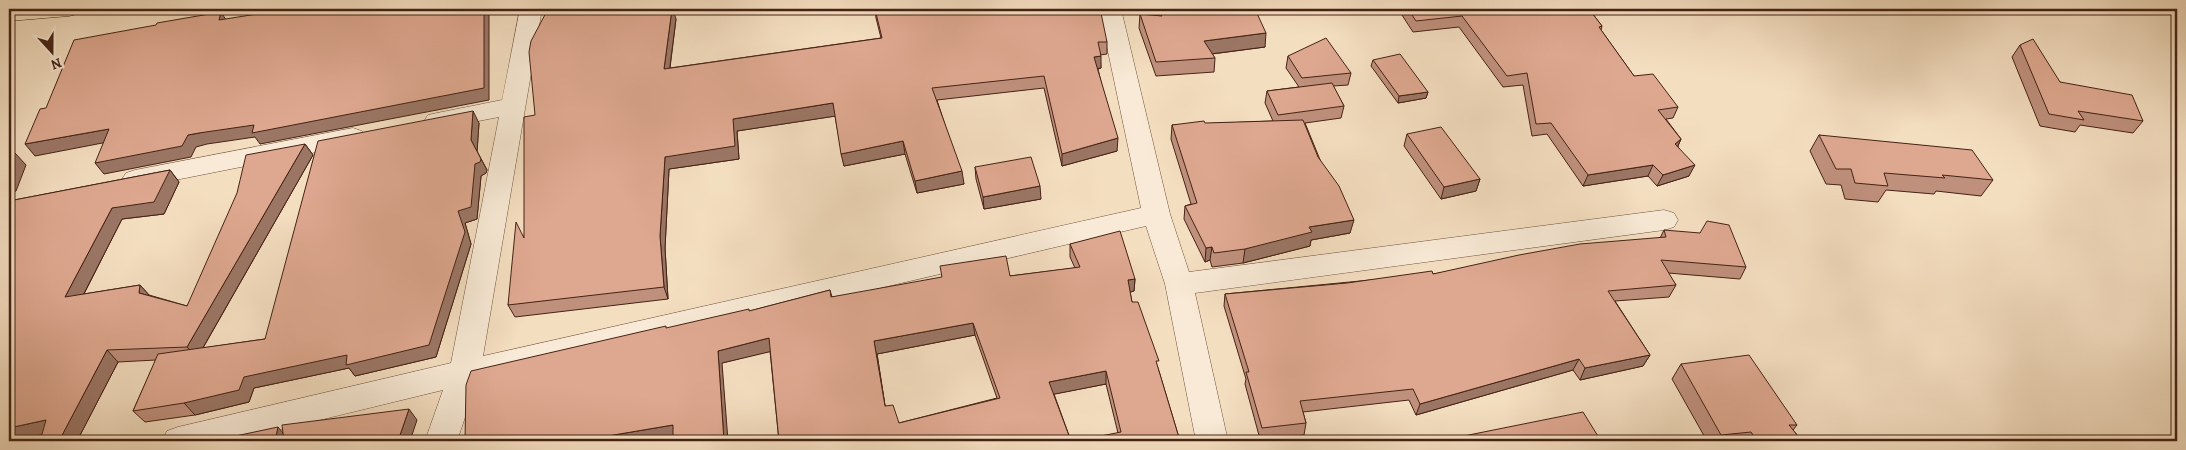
<svg xmlns="http://www.w3.org/2000/svg" width="2186" height="450" font-family="Alegreya,serif">
  <style>
    .lines { fill: none; stroke-linecap: round; stroke-linejoin: round }
    .street-casing { stroke: #71513f; stroke-width: 1 }
    .primary-casing { stroke: #452214; stroke-width: 1 }
    .street { fill: #f8ead6; fill-rule: evenodd }
    .primary { fill: #f4dec0; fill-rule: evenodd }
    .wall { fill: #bf907c; stroke: #452214; fill-rule: evenodd }
    .shaded-wall { fill: #9b7665; stroke: #452214 }
    .building { fill: #dea890; stroke: #452214; fill-rule: evenodd }
  </style>
  <rect width="100%" height="100%" fill="#f4dec0"/>
  <filter id="stains"><feTurbulence type="fractalNoise" baseFrequency=".004" numOctaves="4"/><feColorMatrix values="0 0 0 0 .2 0 0 0 0 .09 0 0 0 0 .02 0 0 0 .5 -.17"/></filter>
  <radialGradient id="worn" r=".72"><stop offset=".6" stop-color="#630" stop-opacity="0"/><stop offset="1" stop-color="#630" stop-opacity=".3"/></radialGradient>
  <g class="lines">
    <g class="street-casing">
      <g id="street">
        <path d="M520 9H542L483 356 1141 208 1099 9H1121L1170 214 1189 272 1664 210 1674 213 1678 220 1674 227 1664 230 1195 293 1228 441H1196L1165 284 1146 226 477 382 457 441H425L443 390 233 441H162L167 431 178 427 451 363 499 117 437 129 428 127 424 121 428 115 437 113 502 100Z"/>
        <path d="M353 128 362 131 366 137 362 143 135 188 126 185 122 179 126 173 135 170Z"/>
      </g>
    </g>
    <g class="primary-casing">
      <path id="primary" d="M9 9H80L77 14 69 16 9 21Z"/>
    </g>
    <use href="#street" class="street"/>
    <use href="#primary" class="primary"/>
  </g>
  <g class="wall">
    <path d="M548 9H596L598 14 676 19 670 68 881 38 876 18 875 9 1086 12 1107 42V54L1100 55 1101 68 1098 69 1117 151 1062 166 1044 88 937 100 964 184 917 193 905 154 844 166 835 116 737 131 739 159 669 169 665 248 668 299 515 317 508 305 524 238Z"/>
    <path d="M1148 9H1255L1265 47 1212 54 1215 58 1214 72 1156 76 1139 28 1140 14 1152 15Z"/>
    <path d="M1398 9H1589L1602 26 1601 30 1634 76 1678 107 1673 118 1666 119 1681 139 1678 146 1689 176 1657 186 1648 176 1583 186 1547 134 1532 136 1523 85 1503 87 1459 27 1413 32Z"/>
    <path d="M2020 45 2060 82 2143 121 2133 133 2080 125 2075 132 2040 126 2012 57Z"/>
    <path d="M1288 56 1351 73 1348 85 1333 86 1344 106 1341 118 1305 123 1350 233 1311 240 1310 246 1243 263 1212 267 1210 260 1205 262 1184 219 1185 206 1191 204 1171 139 1172 125 1273 121 1265 103 1267 91 1299 87 1286 68Z"/>
    <path d="M1373 60 1428 92 1426 98 1398 103 1371 66Z"/>
    <path d="M479 123 477 151 487 170 486 173 481 176 477 219 465 223 471 244 436 357 355 376 349 368 254 388 249 402 195 415 145 422 133 411 156 360 118 362 77 441H40L42 435 14 441H9V201L170 170 179 182 164 214 122 219 84 294 140 285 149 295 187 306 305 144 313 155 203 348 265 339Z"/>
    <path d="M1407 134 1480 179 1476 191 1441 199 1404 146Z"/>
    <path d="M1819 135 1993 180 1981 196 1936 191 1934 194 1886 190 1878 202 1845 199 1841 185 1826 184 1810 151Z"/>
    <path d="M975 167 1041 199 984 209 976 179Z"/>
    <path d="M1664 230 1746 267 1740 279 1668 273 1676 285 1669 297 1615 301 1650 355 1643 366 1580 380 1573 370 1416 415 1409 400 1303 412 1306 423 1304 435 1260 439 1245 384 1246 379 1224 306 1225 294 1433 274 1660 238Z"/>
    <path d="M1070 244 1135 279 1134 291 1130 292 1132 302 1158 368 1180 441 1118 433 1106 384 1054 394 1071 441H779L770 351 722 363 750 311 830 290 832 297 1010 276 1075 268 1070 257ZM975 335 997 398 899 423 885 406 877 354Z"/>
    <path d="M1681 364 1797 425 1793 430 1802 441H1707L1672 379Z"/>
  </g>
  <g class="shaded-wall">
    <path d="M484 9H489V100L260 144 255 137 207 144 196 147 191 157 104 174 95 163 188 135 199 133Z"/>
    <path d="M594 9H596L600 19 592 14Z"/>
    <path d="M672 9H673L676 19 668 81 664 69Z"/>
    <path d="M221 12 228 23 219 20Z"/>
    <path d="M1266 33 1265 47 1203 55 1204 41Z"/>
    <path d="M1101 56V68L1094 69V57Z"/>
    <path d="M1428 92 1426 98 1398 103 1399 96Z"/>
    <path d="M833 103 836 116 737 131 739 159 669 169 665 248 668 299 664 287 660 236 665 157 733 119Z"/>
    <path d="M473 111 479 123 477 152 471 140Z"/>
    <path d="M109 129 118 140 35 156 25 144Z"/>
    <path d="M1118 138 1117 151 1062 166V154Z"/>
    <path d="M1681 139 1676 150 1675 144Z"/>
    <path d="M903 141 905 154 844 166 841 154Z"/>
    <path d="M305 144 313 155 197 358 187 347Z"/>
    <path d="M15 153 26 165 16 191 9 193V170Z"/>
    <path d="M481 159 487 170 486 173 481 176 477 219 465 223 471 244 436 357 355 376 349 368 254 388 249 402 195 415 184 403 244 377 458 211 475 164Z"/>
    <path d="M1653 165 1648 176 1583 186 1588 175Z"/>
    <path d="M1695 165 1689 176 1657 186 1663 175Z"/>
    <path d="M170 170 179 182 164 214 122 219 76 309 65 297 112 208Z"/>
    <path d="M962 171 964 184 917 193 915 181Z"/>
    <path d="M1480 179 1476 191 1441 199 1444 187Z"/>
    <path d="M1040 186 1041 199 984 209 983 197Z"/>
    <path d="M1354 220 1350 233 1311 240 1310 246 1243 263 1245 249 1309 227Z"/>
    <path d="M1212 247 1210 260 1205 262 1206 248Z"/>
    <path d="M1135 279 1134 291 1127 293 1128 280Z"/>
    <path d="M140 285 150 296 139 293Z"/>
    <path d="M973 323 975 335 877 354 887 418 874 341Z"/>
    <path d="M769 338 773 351 722 363 728 441H724L718 351Z"/>
    <path d="M107 350 118 362 77 441H59Z"/>
    <path d="M1650 355 1643 366 1580 380 1585 368Z"/>
    <path d="M1579 359 1573 370 1416 415 1420 404Z"/>
    <path d="M1106 371V384L1050 395 1049 382Z"/>
    <path d="M409 409 417 420 410 441H398Z"/>
    <path d="M46 420 58 431 14 441H9V428Z"/>
    <path d="M673 425 678 437 653 441H578Z"/>
    <path d="M278 427 287 438V441H275Z"/>
    <path d="M858 439 859 441H846Z"/>
  </g>
  <g class="building">
    <path d="M289 9H484V88L252 133 254 125 199 133 188 135 182 146 95 163 109 129 25 144 40 109 46 108 74 40 156 25 157 23 221 12 219 20Z"/>
    <path d="M548 9H594L592 14 655 9H672L664 69 882 38 875 9H1085L1086 12 1101 13 1107 42H1098L1101 56 1094 57 1118 138 1062 154 1044 76 932 88 962 171 915 181 903 141 841 154 833 103 733 119 735 146 665 157 660 236 664 287 508 305 516 222 524 238V117L535 115 529 52 531 41Z"/>
    <path d="M1157 9H1255L1266 33 1204 41 1215 58 1156 62 1140 14 1162 16Z"/>
    <path d="M1408 9H1589L1602 26 1599 27 1634 76 1653 74 1678 107 1658 110 1681 139 1675 144 1695 165 1663 175 1653 165 1588 175 1551 123 1536 124 1527 73 1507 76 1462 16 1416 21Z"/>
    <path d="M1326 38 1351 73 1302 78 1288 56Z"/>
    <path d="M2033 39 2060 82 2132 95 2143 121 2078 111 2084 120 2049 114 2020 45Z"/>
    <path d="M1400 54 1428 92 1399 96 1373 60Z"/>
    <path d="M1332 83 1344 106 1278 115 1267 91Z"/>
    <path d="M473 111 471 140 481 159 480 162 475 164 471 207 458 211 465 232 429 345 346 365 347 355 244 377 239 390 184 403 133 411 158 354 265 339 318 141Z"/>
    <path d="M1303 120 1318 157 1339 186 1354 220 1309 227 1312 232 1245 249 1214 253 1212 247 1206 248 1185 206 1197 203 1172 125 1204 121 1205 123Z"/>
    <path d="M1441 127 1480 179 1444 187 1407 134Z"/>
    <path d="M1819 135 1972 150 1993 180 1942 175 1945 178 1884 173 1888 186 1855 183 1851 169H1836Z"/>
    <path d="M305 144 187 347 107 350 59 441H40L46 420 9 428V201L170 170 154 202 112 208 65 297 140 285 139 293 187 306 237 193 246 155Z"/>
    <path d="M15 153 9 170V154Z"/>
    <path d="M1031 157 1040 186 983 197 975 167Z"/>
    <path d="M1707 221 1729 225 1746 267 1661 260 1676 285 1608 291 1650 355 1585 368 1579 359 1420 404 1413 389 1300 401 1306 423 1262 428 1246 372H1249L1225 294 1347 283 1432 271 1433 274 1519 255 1580 244 1666 237 1664 230 1700 233Z"/>
    <path d="M1120 231 1135 279 1128 280 1132 302H1138L1159 361H1156L1180 441H1076L1121 432 1106 371 1049 382 1071 441H859L858 439 846 441H779L769 338 718 351 724 441H673V425L578 441H465L466 385 471 371 666 326V328L749 309V311L830 290 831 297 942 277 940 266 1006 256 1010 276 1080 267 1070 244ZM973 323 1000 398 899 423 893 405 885 406 874 341Z"/>
    <path d="M1749 355 1797 425H1789L1802 441H1757L1751 432 1721 435 1681 364Z"/>
    <path d="M409 409 398 441H284L282 425Z"/>
    <path d="M1583 412 1601 441H1439Z"/>
    <path d="M278 427 275 441H212Z"/>
  </g>
  <rect width="2186" height="450" fill="none" stroke="#f4dec0" stroke-width="30"/>
  <rect x="10" y="10" width="2166" height="430" fill="none" stroke="#452214" stroke-width="2.5"/>
  <rect x="15" y="15" width="2156" height="420" fill="none" stroke="#452214"/>
  <g transform="translate(52 52) rotate(159)" stroke="#f8ead6" stroke-width="4" paint-order="stroke">
  <path d="M0-4L9 19L0 12L-9 19Z" fill="#452214"/>
  <text y="-8" font-size="14" font-weight="bold" text-anchor="middle" fill="#452214">N</text>
  </g>
  <rect width="100%" height="100%" filter="url(#stains)"/>
  <rect width="100%" height="100%" fill="url(#worn)"/>
</svg>
